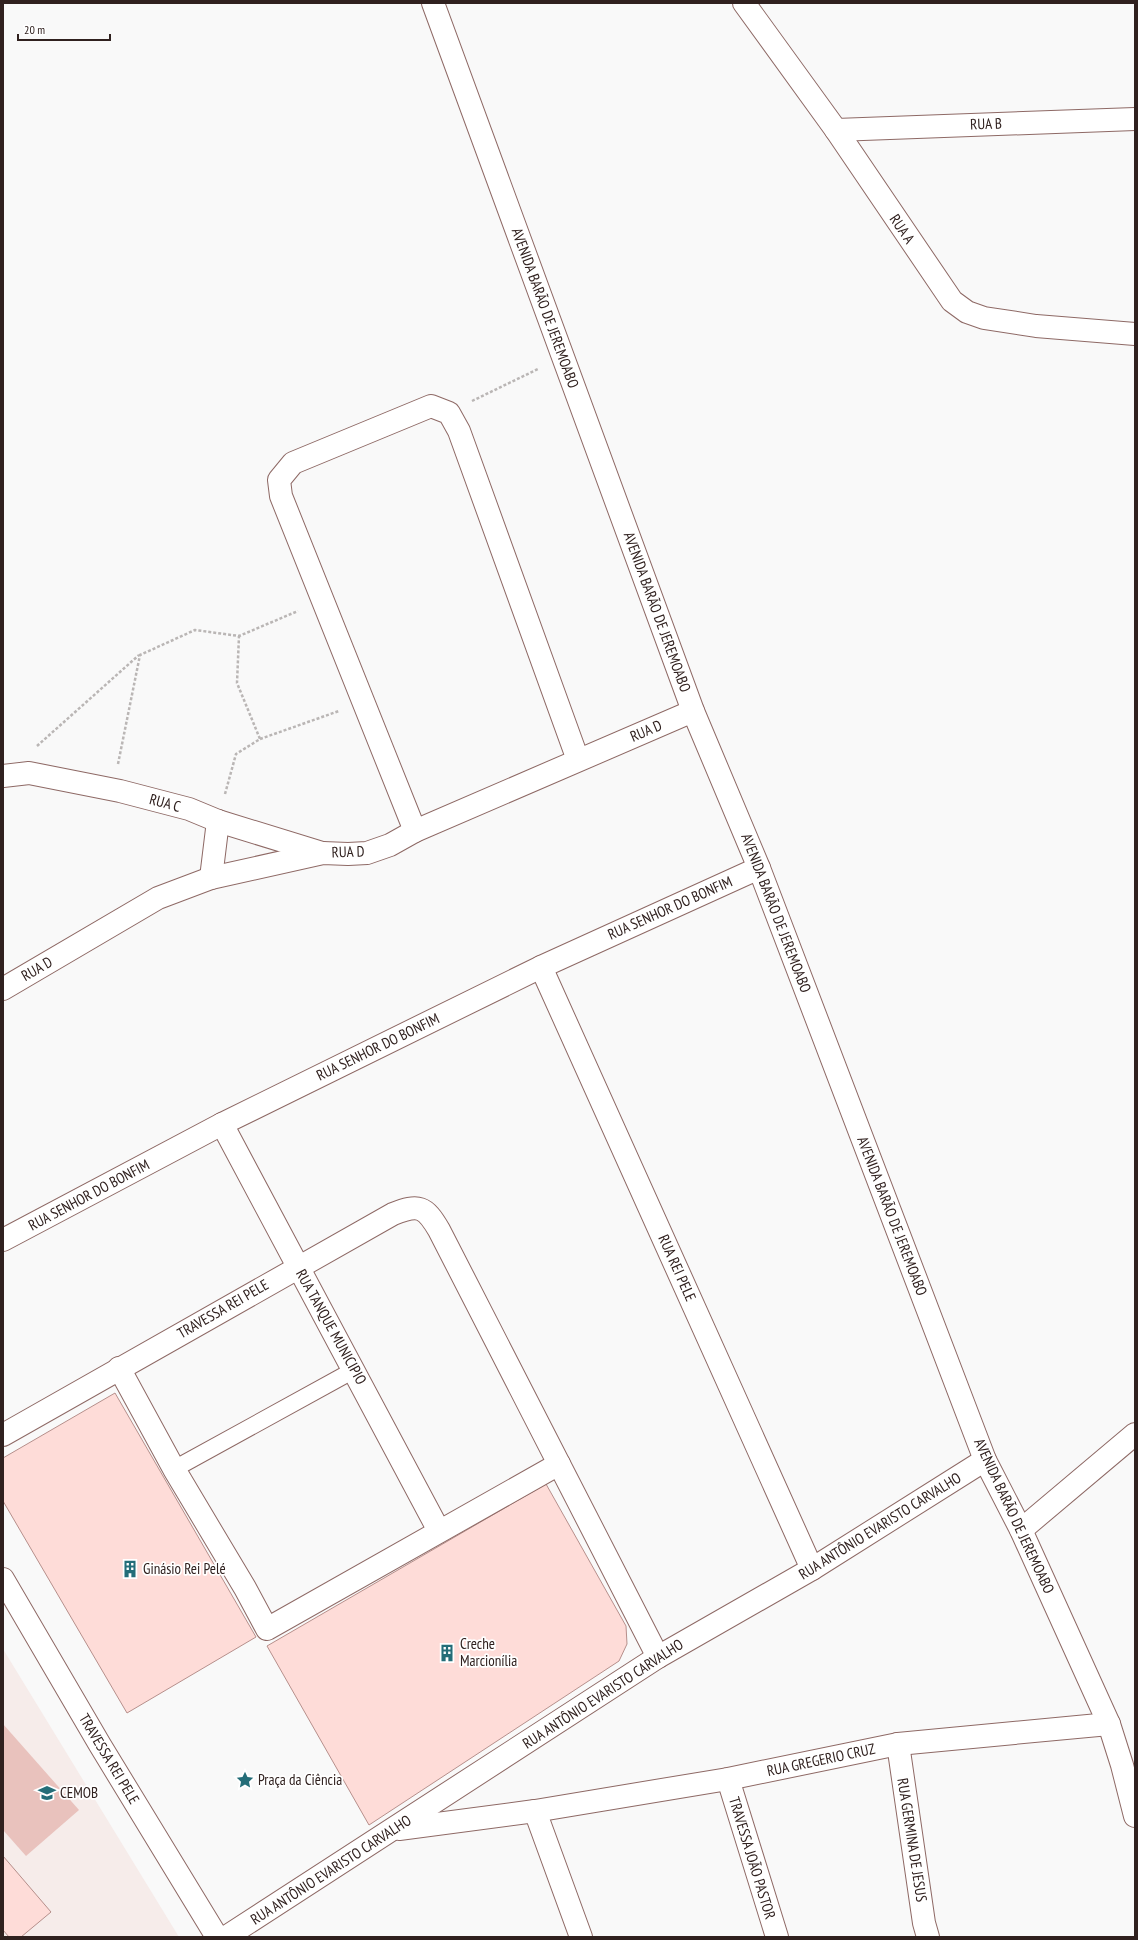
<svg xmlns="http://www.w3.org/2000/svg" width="1138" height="1940" font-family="'PT Sans Narrow',sans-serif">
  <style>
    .built { fill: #f6ecea }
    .green { fill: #e9c2bd }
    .building { fill: #fedcd8; stroke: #b68f8b }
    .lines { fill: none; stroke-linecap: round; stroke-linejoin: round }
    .lane-casing { stroke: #8e6965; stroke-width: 18 }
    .street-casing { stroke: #8e6965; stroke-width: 24 }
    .path { stroke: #bab6b5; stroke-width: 2.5; stroke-dasharray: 3 2; stroke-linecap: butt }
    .lane { stroke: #fff; stroke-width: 16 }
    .street { stroke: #fff; stroke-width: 22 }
    .labels { text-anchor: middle; stroke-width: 3.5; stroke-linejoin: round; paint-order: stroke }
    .street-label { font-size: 15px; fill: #30211f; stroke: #fff }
    .poi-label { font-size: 15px; fill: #30211f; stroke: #fff; text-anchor: start }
  </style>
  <rect width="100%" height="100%" fill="#f9f9f9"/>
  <path class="built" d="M3 1649 179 1937H3Z"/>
  <path class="green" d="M3 1724 79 1810 26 1856 3 1830Z"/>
  <g class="building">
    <path d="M115 1393 256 1637 127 1713 3 1501V1458Z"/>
    <path d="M546 1484 626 1626 627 1644 619 1661 369 1825 267 1646Z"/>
    <path d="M3 1856 51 1912 21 1937H9L3 1930Z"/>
  </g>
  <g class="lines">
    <g class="lane-casing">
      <path id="lane" d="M174 1469 354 1370"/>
    </g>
    <g class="street-casing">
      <g id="street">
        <path d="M433 3 693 711 759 868 985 1460 1021 1530 1109 1724 1122 1765 1135 1816"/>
        <path d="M744 3 836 130 952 301 967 312 984 318 1036 326 1135 334"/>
        <path d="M836 130 1135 119"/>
        <path d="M3 776 29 773 120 791 189 809 218 821 322 853"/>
        <path d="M415 831 281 496 279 480 293 463 431 406 449 413 459 431 578 760"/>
        <path d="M211 878 218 821"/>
        <path d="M541 967 812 1569"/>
        <path d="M3 989 158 898 211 878 323 853 348 854 367 853 390 845 415 831 693 711"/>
        <path d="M222 1124 439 1531"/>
        <path d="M3 1240 222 1124 541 967 759 868"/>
        <path d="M119 1368 174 1469 245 1588 267 1629 559 1464"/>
        <path d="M3 1435 393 1214C419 1204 425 1206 439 1230L658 1657"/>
        <path d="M1021 1530 1135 1434"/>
        <path d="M3 1579 100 1745 217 1937"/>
        <path d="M898 1744 924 1923 928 1937"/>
        <path d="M728 1779 777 1937"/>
        <path d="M535 1811 728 1779 898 1744 1109 1724"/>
        <path d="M399 1829 535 1811 581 1937"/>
        <path d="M226 1937 658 1657 812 1569 985 1460"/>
      </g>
    </g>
    <g class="path">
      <path d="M472 401 538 369"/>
      <path d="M260 739 339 711"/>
      <path d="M37 746 139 655"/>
      <path d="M118 764 140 655 195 630 239 636 298 611"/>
      <path d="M225 794 236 754 260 739 237 683 239 636"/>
    </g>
    <use href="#lane" class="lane"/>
    <use href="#street" class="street"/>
  </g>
  <defs>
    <g id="building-bare" transform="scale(1.38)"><path d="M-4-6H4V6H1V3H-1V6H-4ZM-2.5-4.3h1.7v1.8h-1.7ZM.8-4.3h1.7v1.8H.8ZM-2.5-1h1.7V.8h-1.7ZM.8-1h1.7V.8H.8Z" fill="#246d78" stroke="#fff" stroke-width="2.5" paint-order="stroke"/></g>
    <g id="sight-bare" transform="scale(1.38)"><path d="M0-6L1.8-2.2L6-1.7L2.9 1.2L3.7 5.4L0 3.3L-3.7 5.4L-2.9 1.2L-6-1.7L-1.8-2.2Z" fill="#246d78" stroke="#fff" stroke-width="2.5" paint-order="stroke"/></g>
    <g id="school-bare" transform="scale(1.38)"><path d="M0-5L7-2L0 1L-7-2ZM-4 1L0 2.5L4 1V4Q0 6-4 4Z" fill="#246d78" stroke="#fff" stroke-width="2.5" paint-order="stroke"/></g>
  </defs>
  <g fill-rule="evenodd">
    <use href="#building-bare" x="130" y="1569"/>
    <use href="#building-bare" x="447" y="1653"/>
    <use href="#sight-bare" x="245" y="1780"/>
    <use href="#school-bare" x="47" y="1793"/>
  </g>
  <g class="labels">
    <g class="street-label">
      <text transform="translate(986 124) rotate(-2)" y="5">RUA B</text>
      <text transform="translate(902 229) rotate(56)" y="5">RUA A</text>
      <text transform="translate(545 308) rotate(70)" y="5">AVENIDA BARÃO DE JEREMOABO</text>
      <text transform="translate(657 612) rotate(70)" y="5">AVENIDA BARÃO DE JEREMOABO</text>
      <text transform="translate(646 731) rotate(-23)" y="5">RUA D</text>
      <text transform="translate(165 803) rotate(15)" y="5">RUA C</text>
      <text transform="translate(348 852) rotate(-2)" y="5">RUA D</text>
      <text transform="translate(670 908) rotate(-24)" y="5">RUA SENHOR DO BONFIM</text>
      <text transform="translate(776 913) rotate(69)" y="5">AVENIDA BARÃO DE JEREMOABO</text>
      <text transform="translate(37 969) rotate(-30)" y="5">RUA D</text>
      <text transform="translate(378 1047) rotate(-26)" y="5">RUA SENHOR DO BONFIM</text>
      <text transform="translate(89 1195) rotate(-28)" y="5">RUA SENHOR DO BONFIM</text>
      <text transform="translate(892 1216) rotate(69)" y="5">AVENIDA BARÃO DE JEREMOABO</text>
      <text transform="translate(677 1268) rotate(66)" y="5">RUA REI PELE</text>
      <text transform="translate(223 1309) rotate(-30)" y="5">TRAVESSA REI PELE</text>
      <text transform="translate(331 1327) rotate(61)" y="5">RUA TANQUE MUNICIPIO</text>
      <text transform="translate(1014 1516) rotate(65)" y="5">AVENIDA BARÃO DE JEREMOABO</text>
      <text transform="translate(880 1526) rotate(-32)" y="5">RUA ANTÔNIO EVARISTO CARVALHO</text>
      <text transform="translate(603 1694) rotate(-33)" y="5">RUA ANTÔNIO EVARISTO CARVALHO</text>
      <text transform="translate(109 1759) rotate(59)" y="5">TRAVESSA REI PELE</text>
      <text transform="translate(821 1760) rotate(-12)" y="5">RUA GREGERIO CRUZ</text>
      <text transform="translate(912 1840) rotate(81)" y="5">RUA GERMINA DE JESUS</text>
      <text transform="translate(752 1858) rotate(73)" y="5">TRAVESSA JOÃO PASTOR</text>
      <text transform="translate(331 1870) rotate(-33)" y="5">RUA ANTÔNIO EVARISTO CARVALHO</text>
    </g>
    <g class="poi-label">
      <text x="143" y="1574">Ginásio Rei Pelé</text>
      <text x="460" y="1649">Creche<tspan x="460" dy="17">Marcionília</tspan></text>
      <text x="258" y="1785">Praça da Ciência</text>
      <text x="60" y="1798">CEMOB</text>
    </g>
  </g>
  <rect width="1138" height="1940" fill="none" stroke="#30211f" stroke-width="8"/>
  <path d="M18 34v6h92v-6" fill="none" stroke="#30211f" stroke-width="2"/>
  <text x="24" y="34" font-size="12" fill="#30211f" stroke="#ffffff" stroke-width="3" paint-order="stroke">20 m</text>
</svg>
